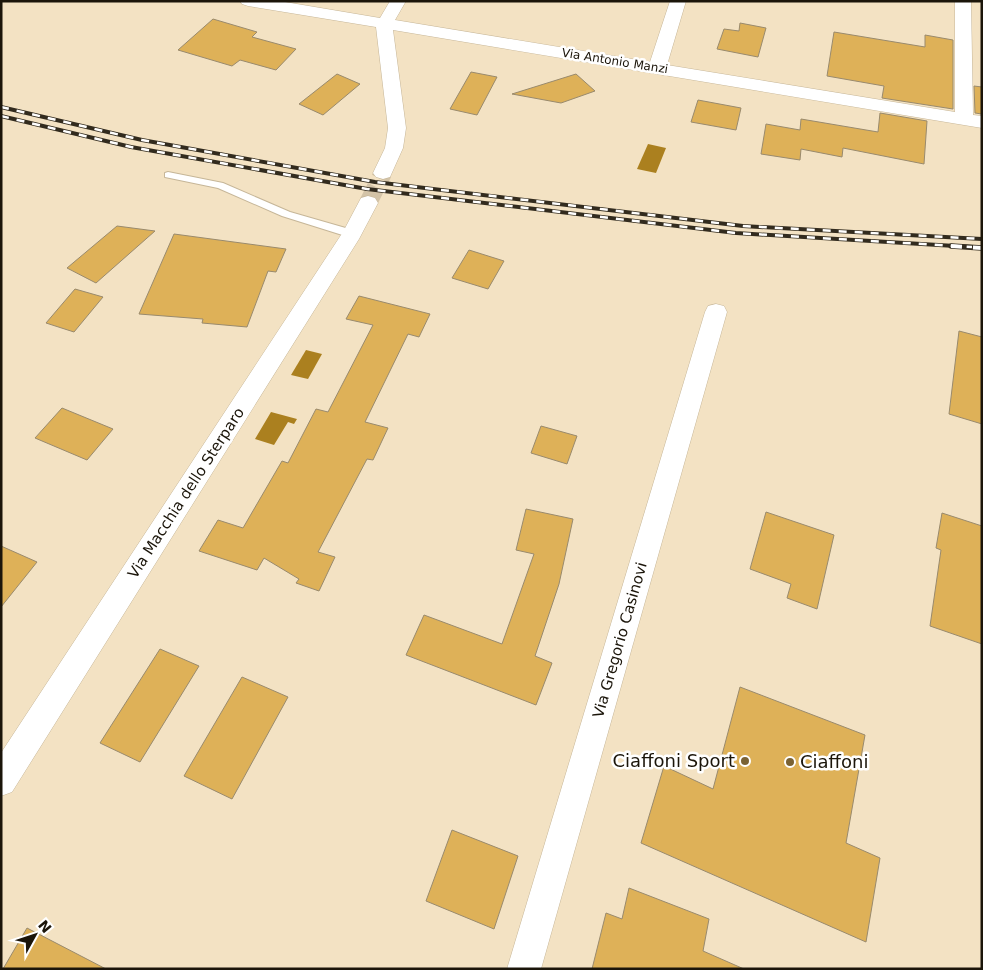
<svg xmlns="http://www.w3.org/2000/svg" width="983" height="970" font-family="'DejaVu Sans',sans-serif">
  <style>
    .water { fill: #ab801f }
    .building { fill: #deb158; stroke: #998a6d }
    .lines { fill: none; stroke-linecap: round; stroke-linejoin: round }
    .street-tunnel { stroke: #d3c3a7; stroke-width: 18; stroke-dasharray: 18 9; stroke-linecap: butt }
    .lane-casing { stroke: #c6b698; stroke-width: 2 }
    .street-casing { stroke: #c6b698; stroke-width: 1 }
    .lane { fill: #fff; fill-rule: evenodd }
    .street { fill: #fff; fill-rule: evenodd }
    .rail-far1-casing { stroke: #322b1e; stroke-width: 4 }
    .rail-casing { stroke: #322b1e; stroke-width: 5.5 }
    .rail-far1 { stroke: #fff; stroke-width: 2.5; stroke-dasharray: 8; stroke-linecap: butt }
    .rail { stroke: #fff; stroke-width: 4; stroke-dasharray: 11; stroke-linecap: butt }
    .poi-dot { fill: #7a6233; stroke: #fff; stroke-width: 2 }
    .labels { text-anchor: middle; stroke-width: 5; stroke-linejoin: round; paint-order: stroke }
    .far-street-label { font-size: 12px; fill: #1b150a; stroke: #fff }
    .street-label { font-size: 15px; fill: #1b150a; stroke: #fff }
    .near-poi-label { font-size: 18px; fill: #1b150a; stroke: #fff; text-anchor: end }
  </style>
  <rect width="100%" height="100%" fill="#f3e2c3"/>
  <g class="water">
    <path d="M648 144 666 148 656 173 637 169Z"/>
    <path d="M306 350 322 354 308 379 291 375Z"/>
    <path d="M271 412 297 419 294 424 288 422 274 445 255 439Z"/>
  </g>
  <g class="building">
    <path d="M213 19 257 32 252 37 296 49 276 70 240 60 232 66 178 50Z"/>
    <path d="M740 23 766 28 758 57 717 49 724 29 739 31Z"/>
    <path d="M834 32 925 47V35L953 40V109L882 98 884 86 827 76Z"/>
    <path d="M471 72 497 77 477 115 450 109Z"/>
    <path d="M337 74 360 84 323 115 299 104Z"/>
    <path d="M576 74 595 91 561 103 512 94Z"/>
    <path d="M974 86 982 87V114L975 113Z"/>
    <path d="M698 100 741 108 736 130 691 122Z"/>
    <path d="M880 113 927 121 924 164 843 148 842 157 801 149 800 160 761 154 766 124 800 130 801 119 878 132Z"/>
    <path d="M117 226 155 231 96 283 67 268Z"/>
    <path d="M174 234 286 249 276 272 268 271 247 327 202 323 203 319 139 314Z"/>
    <path d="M469 250 504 261 488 289 452 278Z"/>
    <path d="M75 289 103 297 74 332 46 323Z"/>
    <path d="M359 296 430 314 419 337 408 334 365 422 388 428 373 460 367 459 318 552 335 557 319 591 296 583 299 579 264 558 257 570 199 551 218 520 243 528 282 461 288 463 316 409 328 412 373 325 346 319Z"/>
    <path d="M959 331 982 337V424L949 414Z"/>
    <path d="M62 408 113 429 87 460 35 438Z"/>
    <path d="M541 426 577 436 567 464 531 453Z"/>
    <path d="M526 509 573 519 559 584 535 656 552 663 536 705 406 655 424 615 502 644 534 554 516 550Z"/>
    <path d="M766 512 834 535 817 609 787 598 791 584 750 569Z"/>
    <path d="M942 513 982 526V644L930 626 941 550 936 548Z"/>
    <path d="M1 546 37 562 1 607Z"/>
    <path d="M160 649 199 666 140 762 100 743Z"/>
    <path d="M242 677 288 697 232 799 184 776Z"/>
    <path d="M740 687 865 735 846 843 880 858 866 942 641 843 664 766 713 789Z"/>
    <path d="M452 830 518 856 494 929 426 901Z"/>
    <path d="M629 888 709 919 703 951 744 969H592L606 913 622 919Z"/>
    <path d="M27 928 106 969H3Z"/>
  </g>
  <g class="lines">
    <path class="street-tunnel" d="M368 203 383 173"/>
    <g class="lane-casing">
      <path id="lane" d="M168 172 223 183 290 212 356 231 357 234 352 238 282 216 218 188 165 177V173Z"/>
    </g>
    <g class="street-casing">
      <g id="street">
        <path d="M240 1H279L380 18 390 1H406L395 20 650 62 670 1H686L667 65 955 112V1H971L973 115 982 116V128L393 30 406 128 403 148 390 177 383 179 376 177 373 173 385 148 388 128 376 27 248 6 242 4Z"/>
        <path d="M368 196 375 198 378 203 359 239 12 792 1 796V753L343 232 361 198Z"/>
        <path d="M716 304 724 306 727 312 541 969H507L705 312 708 306Z"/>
      </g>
    </g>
    <use href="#lane" class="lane"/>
    <use href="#street" class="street"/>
    <g class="rail-far1-casing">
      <g id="rail-far1">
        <path d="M1 107 142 140 375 182 743 226 982 239"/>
        <path d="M1 116 131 147 367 189 736 233 972 247"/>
      </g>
    </g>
    <g class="rail-casing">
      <path id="rail" d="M951 246 982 248"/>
    </g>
    <use href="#rail-far1" class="rail-far1"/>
    <use href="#rail" class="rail"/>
  </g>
  <g class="poi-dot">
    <circle cx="745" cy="761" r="5"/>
    <circle cx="790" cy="762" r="5"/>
  </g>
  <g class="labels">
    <g class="far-street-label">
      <text transform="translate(615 61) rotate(9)" y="4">Via Antonio Manzi</text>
    </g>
    <g class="street-label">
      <text transform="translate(186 493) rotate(-57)" y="5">Via Macchia dello Sterparo</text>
      <text transform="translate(620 640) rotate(-74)" y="5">Via Gregorio Casinovi</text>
    </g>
    <g class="near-poi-label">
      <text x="735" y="767">Ciaffoni Sport</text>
      <text x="800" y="768" text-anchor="start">Ciaffoni</text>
    </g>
  </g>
  <rect width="983" height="970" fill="none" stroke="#1b150a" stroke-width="5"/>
  <g transform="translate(35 935) rotate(50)" stroke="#ffffff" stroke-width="4" paint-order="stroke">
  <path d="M0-4L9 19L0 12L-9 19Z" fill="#1b150a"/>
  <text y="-8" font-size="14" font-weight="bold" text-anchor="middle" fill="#1b150a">N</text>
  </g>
</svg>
